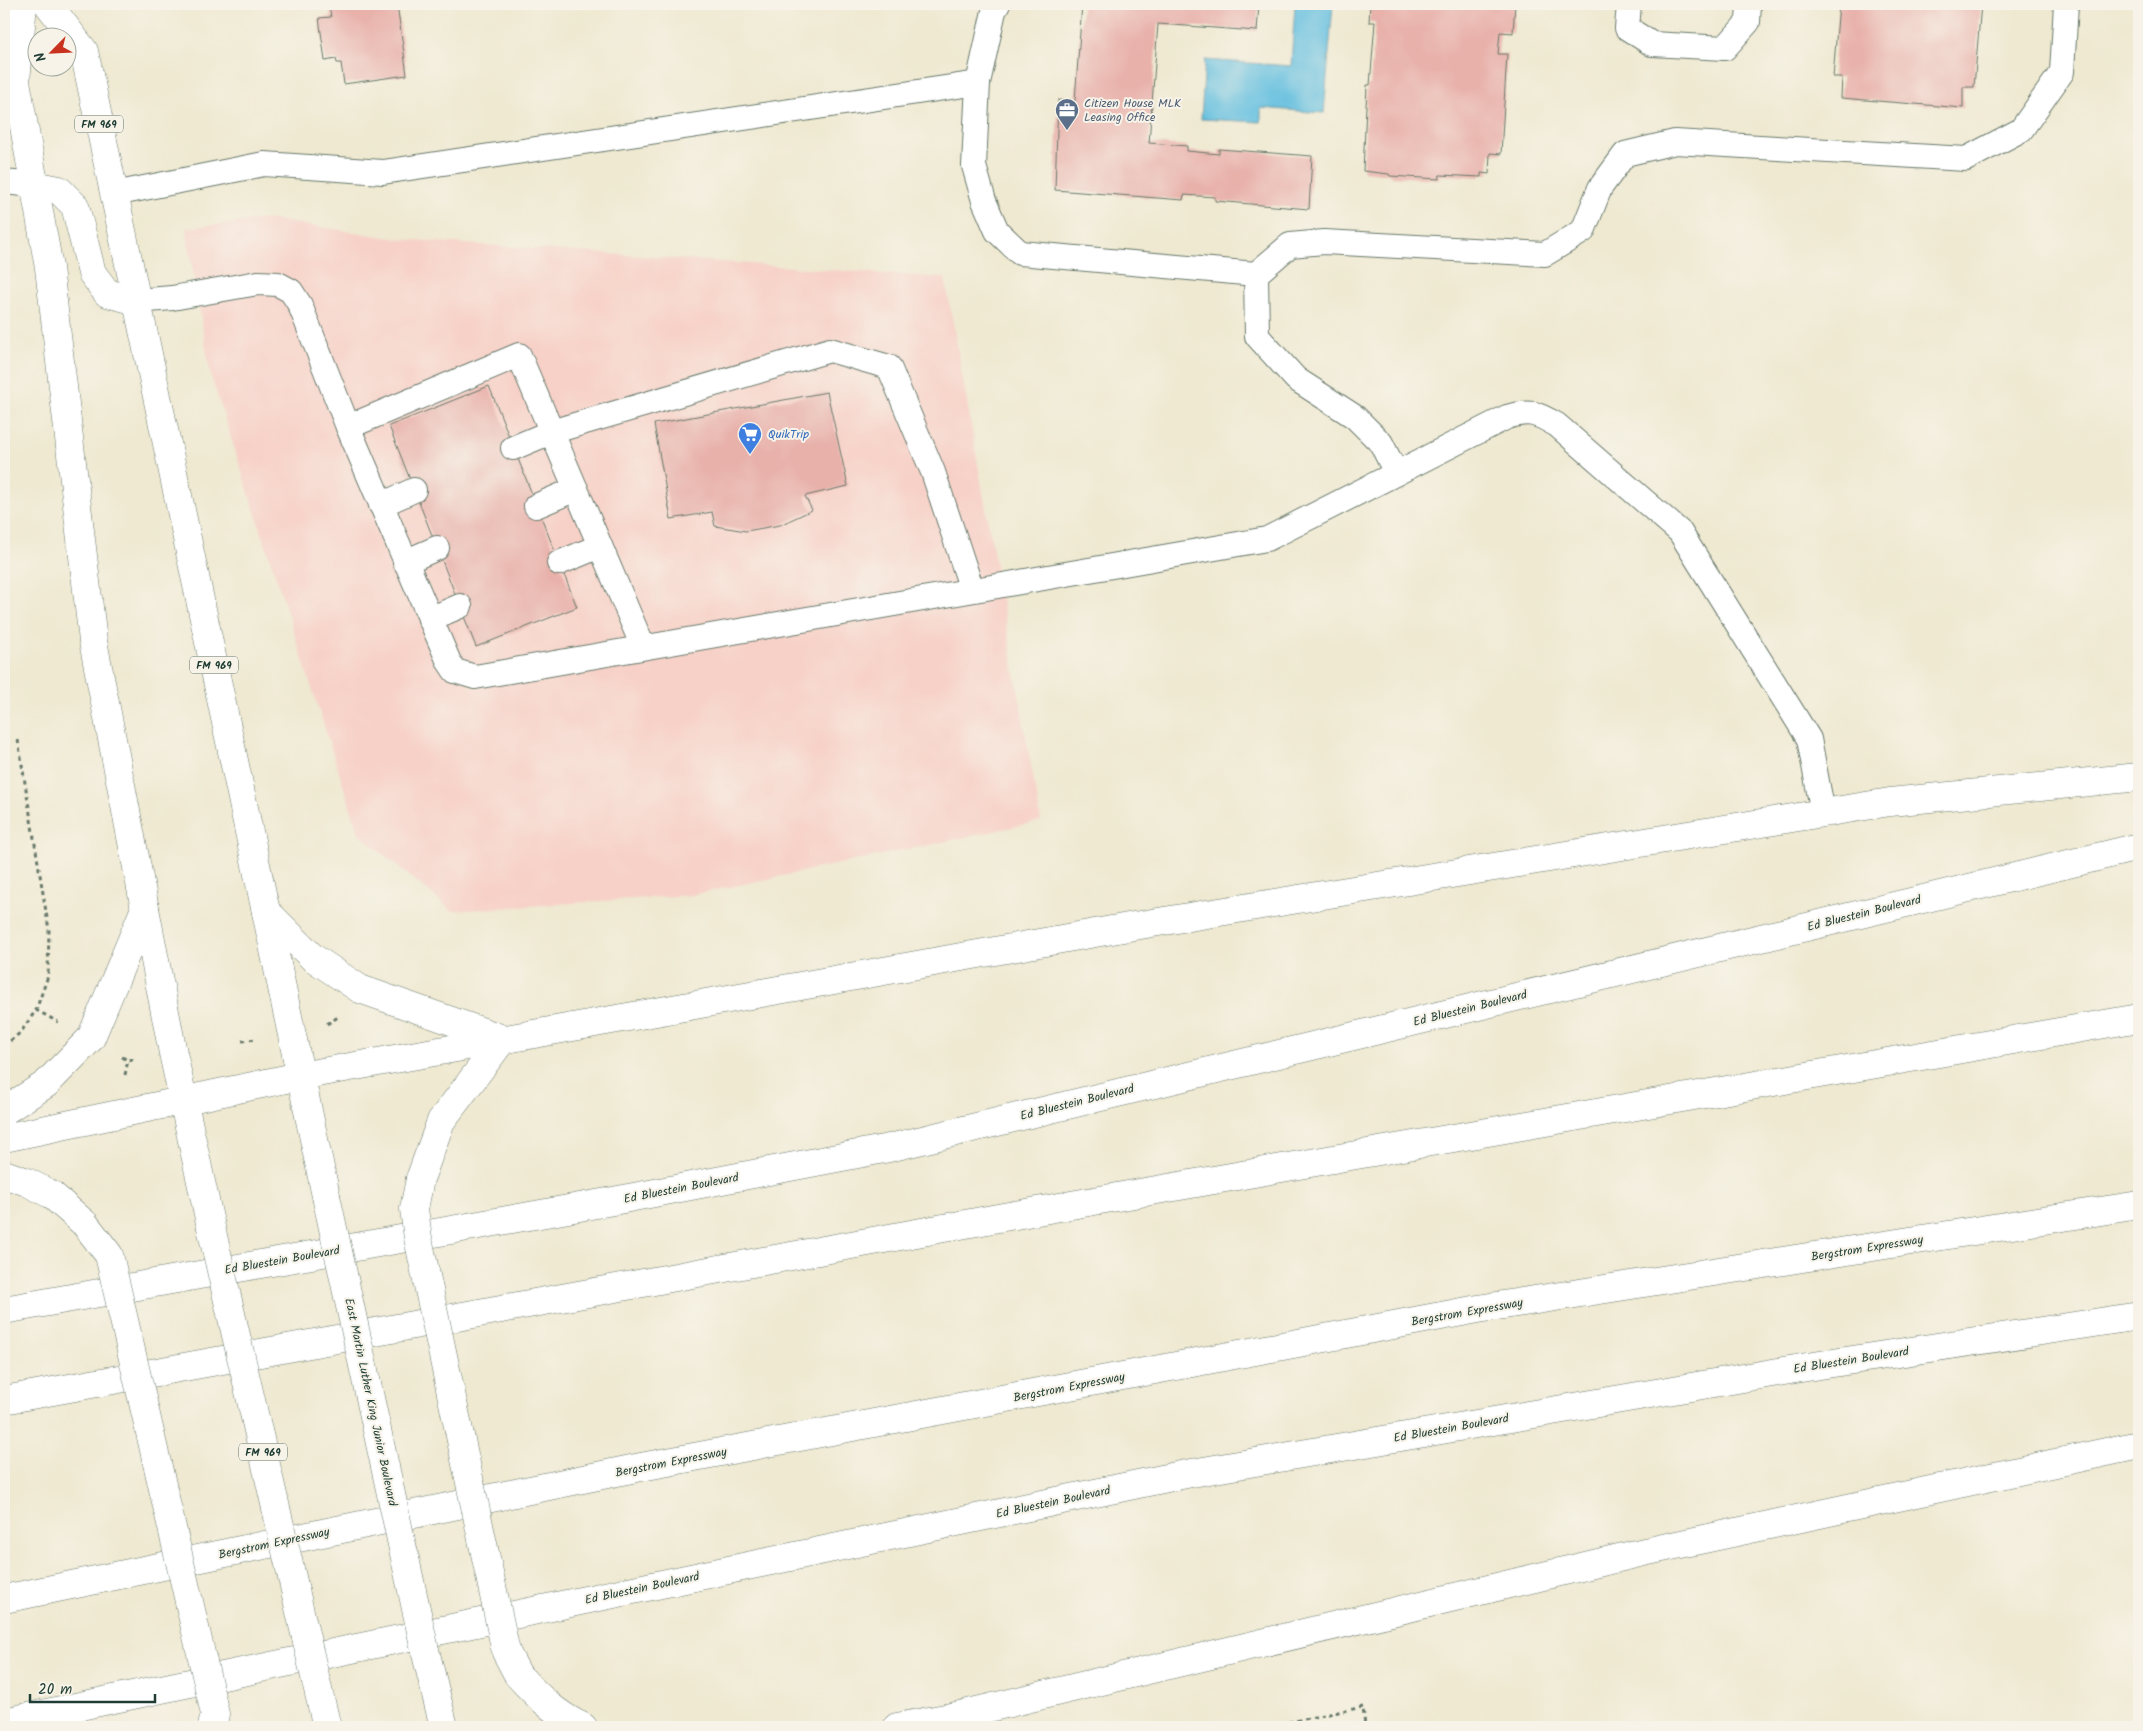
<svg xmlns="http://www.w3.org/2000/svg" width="2143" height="1731" font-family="Kalam,sans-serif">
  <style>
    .built { fill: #f7d1c8 }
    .water { fill: #61bedf; stroke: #407e8a }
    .building { fill: #e8b1aa }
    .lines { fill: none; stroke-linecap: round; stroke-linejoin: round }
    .lane-casing { stroke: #68796b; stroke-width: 26 }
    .secondary-casing { stroke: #68796b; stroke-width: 29 }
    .primary-casing { stroke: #68796b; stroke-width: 29 }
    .highway-casing { stroke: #68796b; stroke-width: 29 }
    .path { stroke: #68796b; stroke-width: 3; stroke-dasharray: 4 4; stroke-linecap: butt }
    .lane { stroke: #fff; stroke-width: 24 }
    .secondary { stroke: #fff; stroke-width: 28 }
    .primary { stroke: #fff; stroke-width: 28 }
    .highway { stroke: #fff; stroke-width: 28 }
    .secondary-bridge-casing { stroke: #68796b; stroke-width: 29; stroke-linecap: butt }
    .primary-bridge-casing { stroke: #68796b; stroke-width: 29; stroke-linecap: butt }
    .secondary-bridge { stroke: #fff; stroke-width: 28 }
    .primary-bridge { stroke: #fff; stroke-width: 28 }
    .labels { text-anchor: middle; stroke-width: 4; stroke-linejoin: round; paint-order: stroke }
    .shield { fill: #f7f3e8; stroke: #60746a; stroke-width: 1 }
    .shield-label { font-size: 11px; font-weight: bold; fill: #1f3d34 }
    .service-label { font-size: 12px; fill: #4e5e75; stroke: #f7f3e8; text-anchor: start }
    .shop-label { font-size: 12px; fill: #366cbe; stroke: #f7f3e8; text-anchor: start }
    .street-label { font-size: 12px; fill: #1f3d34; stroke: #f7f3e8 }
  </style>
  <rect width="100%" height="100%" fill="#f7f3e8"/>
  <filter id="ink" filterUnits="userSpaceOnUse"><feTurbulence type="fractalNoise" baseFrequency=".02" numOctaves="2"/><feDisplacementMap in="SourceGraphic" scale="10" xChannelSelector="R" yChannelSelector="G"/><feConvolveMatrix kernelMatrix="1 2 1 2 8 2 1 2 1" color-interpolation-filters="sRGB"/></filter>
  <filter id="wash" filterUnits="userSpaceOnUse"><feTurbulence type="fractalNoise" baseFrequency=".0096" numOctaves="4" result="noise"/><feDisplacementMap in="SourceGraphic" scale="20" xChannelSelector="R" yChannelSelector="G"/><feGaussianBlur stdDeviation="1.12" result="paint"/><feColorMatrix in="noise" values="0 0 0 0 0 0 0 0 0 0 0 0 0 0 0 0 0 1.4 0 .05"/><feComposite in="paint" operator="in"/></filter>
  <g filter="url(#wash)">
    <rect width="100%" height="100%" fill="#efe9d1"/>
    <path class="built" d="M268 219 398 239 945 278 1041 821 692 895 452 911 359 834 210 373 186 228Z"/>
    <g class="water">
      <path d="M1295 4H1333L1324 113 1261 108V122L1201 119 1205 60 1291 66Z"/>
      <path d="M1814 1718 1816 1727H1761Z"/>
    </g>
    <g id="blocks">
      <g class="building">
        <path d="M329 4H397L407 75 344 84 341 63H337L336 59 325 61 319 18 331 17Z"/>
        <path d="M1082 4H1259L1257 31 1158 24 1149 143 1187 146V151L1219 154V149L1312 156 1309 209 1215 201V197L1184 195 1183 200 1055 190 1058 100 1075 101Z"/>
        <path d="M1370 4H1515L1513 33 1500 32 1498 54H1507L1501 154 1490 153 1489 174 1481 173V177L1440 175 1439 179 1390 176 1389 174 1363 171 1367 85H1370L1375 22H1369Z"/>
        <path d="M1839 4H1981L1974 87H1963V108L1841 98 1842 77H1833Z"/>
        <path d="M489 386 577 607 476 647 389 426Z"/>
        <path d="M827 392 848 486 805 496 812 510 780 525 746 531 715 526 712 512 671 519 654 424Z"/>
      </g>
    </g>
  </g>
  <g filter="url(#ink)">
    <use href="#blocks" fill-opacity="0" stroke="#68796b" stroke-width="1"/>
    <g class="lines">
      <g class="lane-casing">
        <g id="lane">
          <path d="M1629 4 1627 28 1652 44 1725 48 1748 22 1749 4"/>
          <path d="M978 83 994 11 998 4"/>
          <path d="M4 182 34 185"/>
          <path d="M114 194 264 164 383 172 978 83 974 166 984 201 997 231 1020 253 1256 274 1257 336 1296 379 1355 417 1381 443 1396 473"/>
          <path d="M1256 274 1290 245 1324 242 1545 254 1583 231 1600 188 1625 154 1675 142 1966 159 2021 130 2062 72 2066 4"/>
          <path d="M137 301 172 298 258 283 278 284 291 291 300 305 348 427 449 662 455 671 475 677 1267 539 1507 417C1531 410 1536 413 1557 425L1680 532 1809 739 1823 813"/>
          <path d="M348 427 519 355 643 647"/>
          <path d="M513 448 551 432 830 350 889 367 933 472 972 590"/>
          <path d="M381 505 414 490"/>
          <path d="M536 506 576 489"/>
          <path d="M405 562 437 548"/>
          <path d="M559 563 600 546"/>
          <path d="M430 619 460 606"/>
        </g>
      </g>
      <g class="secondary-casing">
        <g id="secondary">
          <path d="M4 1138 300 1076 1134 926 1890 802 2139 777"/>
          <path d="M4 1174 27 1182 52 1195 85 1224"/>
          <path d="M420 1179 441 1121 503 1039"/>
          <path d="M4 1310 613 1201 889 1148 2139 847"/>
          <path d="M518 1675C537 1696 557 1715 583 1727"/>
          <path d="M4 1722 1186 1474 1807 1367 2139 1316"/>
          <path d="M897 1727 951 1717 1644 1552 2139 1445"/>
        </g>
      </g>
      <g class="primary-casing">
        <g id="primary">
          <path d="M23 4 16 81 49 268 93 641 173 1053 210 1223"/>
          <path d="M48 4 84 51 326 1196"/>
          <path d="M34 185 59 190 75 206 92 273 107 293 137 301"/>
          <path d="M266 911 312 957 360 989 503 1039"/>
          <path d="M4 1111 46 1084 91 1038 145 908"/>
          <path d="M425 1650 444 1727"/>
          <path d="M316 1681 327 1727"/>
        </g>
      </g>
      <g class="highway-casing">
        <g id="highway">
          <path d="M4 1400C715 1268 1426 1139 2139 1018"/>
          <path d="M4 1599 641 1467 1478 1309 2139 1205"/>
        </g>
      </g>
      <g class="path">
        <path d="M18 740 49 930 48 976 36 1010"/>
        <path d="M327 1024 338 1017"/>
        <path d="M242 1041 256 1039"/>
        <path d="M4 1046 21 1032 36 1010 58 1022"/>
        <path d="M122 1057 128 1060 137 1059"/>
        <path d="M125 1075 128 1060"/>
        <path d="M1265 1727 1363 1707 1365 1727"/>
      </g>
      <use href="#lane" class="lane"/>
      <use href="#secondary" class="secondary"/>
      <use href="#primary" class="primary"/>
      <use href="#highway" class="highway"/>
      <g class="secondary-bridge-casing">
        <g id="secondary-bridge">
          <path d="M420 1179 414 1209 418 1238 506 1652 518 1675"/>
          <path d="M85 1224 109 1255 215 1714 212 1727"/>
        </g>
      </g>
      <g class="primary-bridge-casing">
        <g id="primary-bridge">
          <path d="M326 1196 425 1650"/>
          <path d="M210 1223 316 1681"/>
        </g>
      </g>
      <use href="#secondary-bridge" class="secondary-bridge"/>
      <use href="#primary-bridge" class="primary-bridge"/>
    </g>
  </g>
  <defs>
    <g id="office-pin" transform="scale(1.25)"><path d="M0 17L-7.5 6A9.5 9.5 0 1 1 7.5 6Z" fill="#5c6f8a" stroke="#f7f3e8"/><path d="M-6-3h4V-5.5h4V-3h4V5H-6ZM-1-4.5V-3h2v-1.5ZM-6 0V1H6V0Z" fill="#fff"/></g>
    <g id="supermarket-pin" transform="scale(1.25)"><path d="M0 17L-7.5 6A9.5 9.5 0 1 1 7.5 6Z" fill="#3f7fe0" stroke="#f7f3e8"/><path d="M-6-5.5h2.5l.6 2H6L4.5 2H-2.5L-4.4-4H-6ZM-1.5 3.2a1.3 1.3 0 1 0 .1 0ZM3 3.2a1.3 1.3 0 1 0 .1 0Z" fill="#fff"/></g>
  </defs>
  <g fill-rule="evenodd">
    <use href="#office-pin" x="1067" y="110"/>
    <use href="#supermarket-pin" x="750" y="434"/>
  </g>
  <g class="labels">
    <g class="shield">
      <rect x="75" y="115.5" width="48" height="17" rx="4"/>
      <rect x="190" y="656.5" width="48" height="17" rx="4"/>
      <rect x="239" y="1443.5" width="48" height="17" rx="4"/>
    </g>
    <g class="shield-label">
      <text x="99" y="128">FM 969</text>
      <text x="214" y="669">FM 969</text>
      <text x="263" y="1456">FM 969</text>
    </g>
    <g class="service-label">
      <text x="1084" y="107">Citizen House MLK<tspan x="1084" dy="14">Leasing Office</tspan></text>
    </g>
    <g class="shop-label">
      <text x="768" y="438">QuikTrip</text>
    </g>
    <g class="street-label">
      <text transform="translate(1864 913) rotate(-14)" y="4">Ed Bluestein Boulevard</text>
      <text transform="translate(1470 1008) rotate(-14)" y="4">Ed Bluestein Boulevard</text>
      <text transform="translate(1077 1102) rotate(-14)" y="4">Ed Bluestein Boulevard</text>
      <text transform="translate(681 1188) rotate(-11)" y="4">Ed Bluestein Boulevard</text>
      <text transform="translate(1867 1248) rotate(-9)" y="4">Bergstrom Expressway</text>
      <text transform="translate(282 1260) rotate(-10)" y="4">Ed Bluestein Boulevard</text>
      <text transform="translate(1467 1312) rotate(-10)" y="4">Bergstrom Expressway</text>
      <text transform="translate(1851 1360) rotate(-9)" y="4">Ed Bluestein Boulevard</text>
      <text transform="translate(1069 1387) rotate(-11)" y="4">Bergstrom Expressway</text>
      <text transform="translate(371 1402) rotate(78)" y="4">East Martin Luther King Junior Boulevard</text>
      <text transform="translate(1451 1428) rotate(-10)" y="4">Ed Bluestein Boulevard</text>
      <text transform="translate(671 1462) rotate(-11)" y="4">Bergstrom Expressway</text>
      <text transform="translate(1053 1502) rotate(-12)" y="4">Ed Bluestein Boulevard</text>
      <text transform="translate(274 1543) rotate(-12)" y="4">Bergstrom Expressway</text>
      <text transform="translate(642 1588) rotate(-12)" y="4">Ed Bluestein Boulevard</text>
    </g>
  </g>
  <rect width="2143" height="1731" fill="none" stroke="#f7f3e8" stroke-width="20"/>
  <g transform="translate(52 52) rotate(246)"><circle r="24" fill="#f7f3e8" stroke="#a1aaa0"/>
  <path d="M0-4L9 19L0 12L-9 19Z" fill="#c8321e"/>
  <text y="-8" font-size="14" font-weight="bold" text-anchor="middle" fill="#1f3d34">N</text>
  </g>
  <path d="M30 1694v8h125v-8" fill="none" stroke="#1f3d34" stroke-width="2.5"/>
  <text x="38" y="1694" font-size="15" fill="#1f3d34" stroke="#f7f3e8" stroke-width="4" paint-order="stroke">20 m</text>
</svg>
